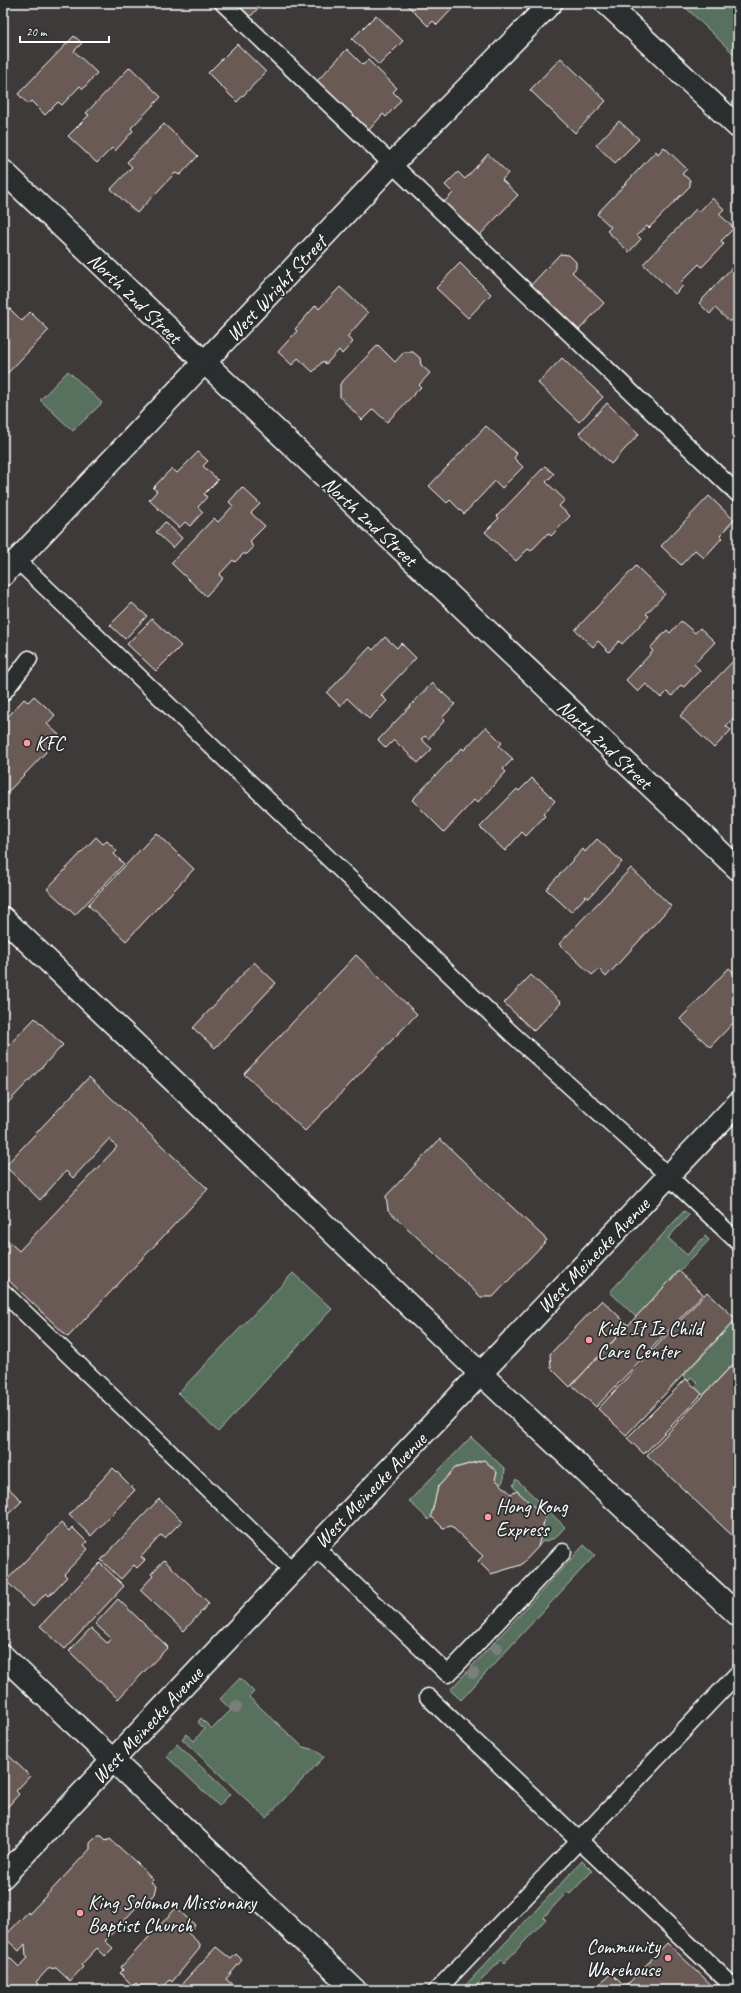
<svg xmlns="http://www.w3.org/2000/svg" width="741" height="1993" font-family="Caveat,sans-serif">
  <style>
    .green { fill: #59715e; stroke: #acb8ae }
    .building { fill: #6b5a54; stroke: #fff }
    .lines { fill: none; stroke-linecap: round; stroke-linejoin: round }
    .service-casing { stroke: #fff; stroke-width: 19 }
    .minor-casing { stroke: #fff; stroke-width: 25 }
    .secondary-casing { stroke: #fff; stroke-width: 25 }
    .service { stroke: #2a2d2e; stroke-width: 16 }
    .minor { stroke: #2a2d2e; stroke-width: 22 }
    .secondary { stroke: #2a2d2e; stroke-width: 22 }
    .tree { fill: #7a7f79 }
    .poi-dot { fill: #ff9aa2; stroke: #2a2d2e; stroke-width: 1.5 }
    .labels { text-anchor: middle; stroke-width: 3.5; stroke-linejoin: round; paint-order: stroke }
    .street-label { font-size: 20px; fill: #fff; stroke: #2a2d2e }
    .poi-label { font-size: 20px; fill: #fff; stroke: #2a2d2e; text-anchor: start }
  </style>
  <rect width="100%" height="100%" fill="#3e3a39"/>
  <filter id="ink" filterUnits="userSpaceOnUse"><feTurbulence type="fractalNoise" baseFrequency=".025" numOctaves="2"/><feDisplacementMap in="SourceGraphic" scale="8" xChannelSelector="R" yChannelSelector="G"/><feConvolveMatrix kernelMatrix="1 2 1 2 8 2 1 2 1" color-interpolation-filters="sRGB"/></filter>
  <g filter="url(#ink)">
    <g class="green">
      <path d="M681 3H738V58Z"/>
      <path d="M68 371 102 403 73 431 40 400Z"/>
      <path d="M684 1211 689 1215 668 1238 687 1255 705 1236 709 1240 636 1317 610 1292Z"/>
      <path d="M293 1273 332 1309 218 1432 178 1393Z"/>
      <path d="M738 1318V1359L703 1395 694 1387 698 1383 691 1377 688 1381 683 1376Z"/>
      <path d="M471 1437 505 1469 504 1478 501 1485 495 1479 497 1472 484 1460 455 1468 438 1487 432 1517 429 1520 409 1501Z"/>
      <path d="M516 1479 565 1527 555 1538 542 1542 538 1547 517 1491 513 1486Z"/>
      <path d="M584 1545 595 1555 461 1700 450 1690Z"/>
      <path d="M240 1678 254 1692 249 1697 303 1747 316 1750 324 1757 266 1818 182 1739 186 1734 194 1741 204 1729 198 1722 201 1718 212 1729 231 1710 220 1699Z"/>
      <path d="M177 1744 230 1794 219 1806 166 1756Z"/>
      <path d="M582 1861 592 1871 570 1894 567 1892 544 1917 546 1919 504 1963 501 1960 478 1984 481 1987 478 1990H461Z"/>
    </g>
    <g class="building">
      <path d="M239 3H263L250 17 238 5Z"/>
      <path d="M405 3H452L455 6 437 25 433 21 428 26Z"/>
      <path d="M376 15 403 41 379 65 352 39Z"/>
      <path d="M74 36 82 43 74 51 97 73 83 89 80 86 62 105 58 102 45 115 31 101 28 104 18 94Z"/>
      <path d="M237 44 266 72 237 102 208 73Z"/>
      <path d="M347 49 363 65 368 60 397 88 393 92 401 100 386 117 383 114 369 130 317 81Z"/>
      <path d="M561 58 606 101 575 133 530 90Z"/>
      <path d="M130 67 161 97 131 128 133 131 115 151 112 148 97 163 68 136 89 115 86 113Z"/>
      <path d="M619 121 639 139 615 163 596 145Z"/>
      <path d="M164 124 198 156 180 175 175 173 137 213 111 189 132 167 127 162Z"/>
      <path d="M664 147 687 169 682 174 690 180V186L649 228 647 226 637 235 641 239 629 252 607 231 611 227 597 214 656 151 658 154Z"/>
      <path d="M488 154 508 173 502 180 518 195 477 238 441 205 453 193 445 185 458 172 465 179Z"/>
      <path d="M712 198 724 209 719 214 734 228 721 241 724 244 702 267 699 264 680 283 683 286 675 294 643 264 696 209 699 212Z"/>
      <path d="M560 254 569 255 576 262V268L572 272 604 303 578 331 530 286Z"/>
      <path d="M738 261V314L730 322 715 308 710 314 699 303Z"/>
      <path d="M460 263 491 294 468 318 436 288Z"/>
      <path d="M340 287 368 313 347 337 353 342 342 354 339 350 326 364 323 361 313 372 298 358 292 365 278 352 297 331 295 329 316 305 319 309Z"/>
      <path d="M3 302 22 321 30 312 49 330 3 378Z"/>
      <path d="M378 345 395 362 404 352H413L420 358 421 365 430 373 419 385 421 387 387 422 373 409 362 420 340 397V384Z"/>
      <path d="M562 358 603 397 579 422 538 383Z"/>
      <path d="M607 403 639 434 611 464 579 433Z"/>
      <path d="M486 426 517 454 514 458 523 467 502 488 495 481 464 514 450 500 447 503 429 486Z"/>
      <path d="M198 452 208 461 203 466 218 480 204 494 207 497 198 507 203 512 190 526 185 522 179 528 149 500 157 491 153 488 172 468 177 473Z"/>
      <path d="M545 466 554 474 546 482 565 500 559 506 570 516 551 536 548 533 531 551 528 549 516 561 485 532 499 518 497 516Z"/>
      <path d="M242 487 260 504 251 513 265 526 250 541 253 548 247 554H243L235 562 233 560 219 575 223 578 206 596 171 563 214 518 218 522 233 506 229 502Z"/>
      <path d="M709 496 734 520 720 535 722 538 704 558 695 550 681 565 661 546Z"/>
      <path d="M165 522 182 538 173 548 156 532Z"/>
      <path d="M636 566 665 594 646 614 649 616 622 644 619 641 609 652 598 641 593 647 575 630Z"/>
      <path d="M132 603 147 616 125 639 110 625Z"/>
      <path d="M152 619 181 646 156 671 127 644Z"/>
      <path d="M681 621 695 633 700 628 715 642 694 664 700 670 684 687 681 685 672 696 667 692 661 698 646 684 638 692 626 680 653 651 650 648 667 630 670 633Z"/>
      <path d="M385 637 397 648 401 643 416 658 381 695 387 701 369 719 347 698 340 706 327 693 370 647 373 650Z"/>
      <path d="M738 656V713L726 726 731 730 714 748 680 716Z"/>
      <path d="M432 683 455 704 442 718 445 720 428 739 425 736 421 739 432 749 418 763 394 740 386 748 378 740Z"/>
      <path d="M34 696 55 715 47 724 59 735 44 750 46 752 3 797V722L24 699 28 702Z"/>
      <path d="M486 727 502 743 499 746 513 759 503 769 506 772 477 803 474 800 444 832 412 800 462 748 464 750Z"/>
      <path d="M532 778 555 801 543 814 545 816 526 836 522 832 505 851 480 827 517 789 519 791Z"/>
      <path d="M156 833 194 869 126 941 88 905Z"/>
      <path d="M96 837 103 844 107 841 117 851 114 854 124 864 75 915 47 889Z"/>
      <path d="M597 839 622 862 589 898 586 896 571 912 546 889 583 849 585 852Z"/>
      <path d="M631 868 671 906 606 977 599 969 592 975 559 944Z"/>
      <path d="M356 955 417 1014 305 1131 244 1074Z"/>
      <path d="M254 962 276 983 215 1048 193 1028Z"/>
      <path d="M729 968 738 976V1018L710 1047 680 1019Z"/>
      <path d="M531 975 561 1003 534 1031 504 1003Z"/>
      <path d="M35 1018 63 1045 3 1108V1051Z"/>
      <path d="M89 1077 208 1189 68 1337 3 1275V1236L19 1251 117 1147 109 1139 73 1178 66 1171 40 1200 5 1166Z"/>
      <path d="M440 1139 547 1240 493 1297H481L388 1210 386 1196Z"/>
      <path d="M679 1271 703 1294 596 1407 572 1385Z"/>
      <path d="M707 1292 736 1319 626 1435 598 1409Z"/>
      <path d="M602 1300 628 1325 570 1387 551 1368 550 1354Z"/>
      <path d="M738 1359V1541L647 1455Z"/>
      <path d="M686 1379 702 1394 644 1454 627 1438Z"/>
      <path d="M484 1460 497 1472 495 1479 511 1494 517 1491 545 1517 538 1547 521 1565 491 1574 478 1561 483 1556 469 1543 451 1526 443 1528 431 1516 438 1487 455 1468Z"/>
      <path d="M113 1468 135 1490 91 1536 69 1515Z"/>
      <path d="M3 1483 22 1501 3 1519 9 1524 3 1530Z"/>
      <path d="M159 1499 182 1521 165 1538 161 1535 141 1557 145 1560 137 1568 134 1565 121 1579 101 1560Z"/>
      <path d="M61 1523 69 1531 72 1527 87 1542 84 1545 88 1549 64 1574 67 1577 49 1596 46 1593 33 1607 6 1581Z"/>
      <path d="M164 1560 209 1603 184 1631 140 1590 153 1576 151 1574Z"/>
      <path d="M100 1563 124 1586 65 1649 40 1626Z"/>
      <path d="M118 1599 168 1647 118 1699 69 1651 91 1628 107 1643 111 1638 95 1624Z"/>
      <path d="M3 1750 30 1776 16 1791 19 1794 4 1811Z"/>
      <path d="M97 1836H102L107 1841 110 1839 138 1864 153 1880 151 1882 156 1886 154 1894 149 1900 144 1899 105 1941 113 1948 105 1956 97 1948 81 1965 83 1967 70 1981 56 1968 48 1969 36 1982 44 1990H3V1951L19 1967 28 1958 26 1956 25 1944 19 1951 4 1937 28 1912 29 1914 90 1849V1843Z"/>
      <path d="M176 1908 195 1925 188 1933 201 1945 199 1946 200 1948 172 1982 170 1980 160 1990H144L136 1983 133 1986 120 1973 123 1970 121 1967Z"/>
      <path d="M667 1943 717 1990H595L611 1973 625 1987Z"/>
      <path d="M216 1947 231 1959 236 1954 242 1960 226 1979 235 1987 232 1990H176Z"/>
    </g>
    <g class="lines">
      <g class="service-casing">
        <g id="service">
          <path d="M223 3 738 494"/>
          <path d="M17 560 511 1033 643 1152 738 1242"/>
          <path d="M3 693 29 659"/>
          <path d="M3 1292 293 1571"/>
          <path d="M315 1547 448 1674 563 1552"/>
          <path d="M428 1697 737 1990"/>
          <path d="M437 1990 738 1673"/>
        </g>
      </g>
      <g class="minor-casing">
        <g id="minor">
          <path d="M606 3 738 127"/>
          <path d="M3 171 738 869"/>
          <path d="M3 575 392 164 551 3"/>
          <path d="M3 1656 355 1990"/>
          <path d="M3 1877 112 1761 738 1103"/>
        </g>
      </g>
      <g class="secondary-casing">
        <path id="secondary" d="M3 918 481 1374 738 1615"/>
      </g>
      <use href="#service" class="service"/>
      <use href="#minor" class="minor"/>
      <use href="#secondary" class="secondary"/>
    </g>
    <g class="tree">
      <circle cx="497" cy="1648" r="6"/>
      <circle cx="473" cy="1673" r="6"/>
      <circle cx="236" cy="1707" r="6"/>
    </g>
  </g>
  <g class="poi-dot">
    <circle cx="27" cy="743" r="4"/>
    <circle cx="589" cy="1340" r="4"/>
    <circle cx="488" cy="1517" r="4"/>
    <circle cx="80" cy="1913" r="4"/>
    <circle cx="668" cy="1958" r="4"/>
  </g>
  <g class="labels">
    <g class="street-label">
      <text transform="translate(276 288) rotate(-47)" y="7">West Wright Street</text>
      <text transform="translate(135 298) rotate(44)" y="7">North 2nd Street</text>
      <text transform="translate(370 521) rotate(43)" y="7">North 2nd Street</text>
      <text transform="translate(605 744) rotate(43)" y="7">North 2nd Street</text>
      <text transform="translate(593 1255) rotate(-46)" y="7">West Meinecke Avenue</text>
      <text transform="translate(370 1490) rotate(-46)" y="7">West Meinecke Avenue</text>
      <text transform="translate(147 1725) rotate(-47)" y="7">West Meinecke Avenue</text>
    </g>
    <g class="poi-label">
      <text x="35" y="750">KFC</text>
      <text x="597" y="1335">Kidz It Iz Child<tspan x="597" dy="23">Care Center</tspan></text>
      <text x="496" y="1513">Hong Kong<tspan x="496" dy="23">Express</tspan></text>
      <text x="88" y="1909">King Solomon Missionary<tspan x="88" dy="23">Baptist Church</tspan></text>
      <text x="660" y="1953" text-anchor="end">Community<tspan x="660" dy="23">Warehouse</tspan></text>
    </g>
  </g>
  <rect width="741" height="1993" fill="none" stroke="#2a2d2e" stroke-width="16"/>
  <rect x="8" y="8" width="725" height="1977" fill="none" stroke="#fff" stroke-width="1.5" filter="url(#ink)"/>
  <path d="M20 36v6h89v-6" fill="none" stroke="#ffffff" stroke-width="2"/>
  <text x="26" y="36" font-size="12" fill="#ffffff" stroke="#2a2d2e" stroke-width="3" paint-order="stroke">20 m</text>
</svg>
